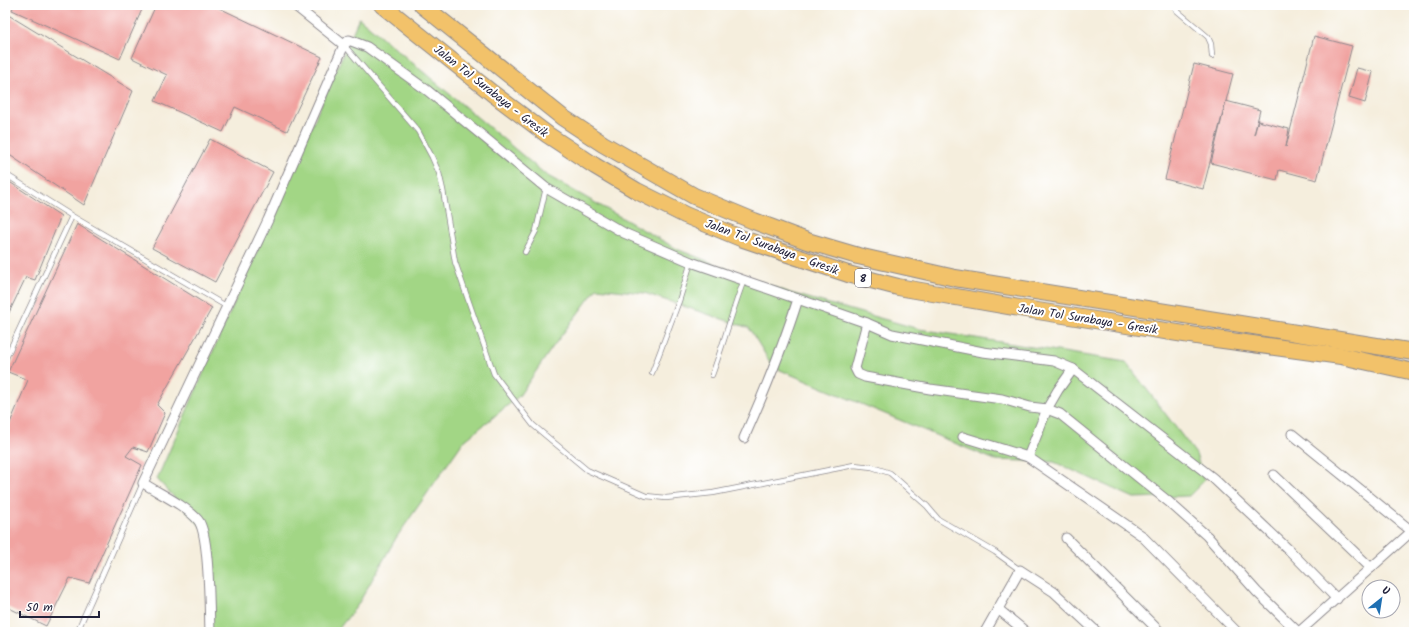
<svg xmlns="http://www.w3.org/2000/svg" width="1419" height="637" font-family="Kalam,sans-serif">
  <style>
    .green { fill: #a2d685; stroke: #627c60 }
    .building { fill: #f1a3a0 }
    .lines { fill: none; stroke-linecap: round; stroke-linejoin: round }
    .lane-casing { stroke: #8c888c; stroke-width: 6 }
    .street-casing { stroke: #8c888c; stroke-width: 11 }
    .highway-casing { stroke: #8c888c; stroke-width: 18 }
    .lane { stroke: #fff; stroke-width: 4.5 }
    .street { stroke: #fff; stroke-width: 9 }
    .highway { stroke: #f2c26a; stroke-width: 16 }
    .labels { text-anchor: middle; stroke-width: 4; stroke-linejoin: round; paint-order: stroke }
    .shield { fill: #fff; stroke: #646476; stroke-width: 1 }
    .shield-label { font-size: 11px; font-weight: bold; fill: #22223b }
    .street-label { font-size: 12px; fill: #22223b; stroke: #fff }
  </style>
  <rect width="100%" height="100%" fill="#fff"/>
  <filter id="ink" filterUnits="userSpaceOnUse"><feTurbulence type="fractalNoise" baseFrequency=".025" numOctaves="2"/><feDisplacementMap in="SourceGraphic" scale="8" xChannelSelector="R" yChannelSelector="G"/><feConvolveMatrix kernelMatrix="1 2 1 2 8 2 1 2 1" color-interpolation-filters="sRGB"/></filter>
  <filter id="wash" filterUnits="userSpaceOnUse"><feTurbulence type="fractalNoise" baseFrequency=".012" numOctaves="4" result="noise"/><feDisplacementMap in="SourceGraphic" scale="16" xChannelSelector="R" yChannelSelector="G"/><feGaussianBlur stdDeviation="0.9" result="paint"/><feColorMatrix in="noise" values="0 0 0 0 0 0 0 0 0 0 0 0 0 0 0 0 0 1.4 0 .05"/><feComposite in="paint" operator="in"/></filter>
  <g filter="url(#wash)">
    <rect width="100%" height="100%" fill="#f5eedd"/>
    <path class="green" d="M359 18 546 175 679 250 790 293 919 329 1126 362 1196 454 1204 481 1189 496 1134 498 1054 462 995 460 773 367 749 328 644 293 597 288 552 348 519 396 463 442 396 538 357 606 336 632H210L208 534 157 479Z"/>
    <g id="blocks">
      <g class="building">
        <path d="M14 5H144L120 59 12 10Z"/>
        <path d="M156 5H213L322 57 287 131 235 107 223 132 155 101 167 75 132 58Z"/>
        <path d="M5 13 133 91 84 205 5 152Z"/>
        <path d="M1314 36 1352 46 1317 180 1279 170 1277 180 1211 163 1226 101 1260 110 1254 135 1258 121 1289 129 1286 147Z"/>
        <path d="M1194 64 1233 74 1203 189 1165 179Z"/>
        <path d="M1357 68 1373 72 1365 103 1349 98Z"/>
        <path d="M210 139 273 172 215 282 152 248Z"/>
        <path d="M5 179 61 216 35 280 26 277 5 321Z"/>
        <path d="M77 224 212 308 157 405 165 413 148 452 133 447 126 456 142 465 89 583 70 578 46 626 5 606V435L28 380 8 372Z"/>
      </g>
    </g>
  </g>
  <g filter="url(#ink)">
    <use href="#blocks" fill-opacity="0" stroke="#8c888c" stroke-width="1"/>
    <g class="lines">
      <g class="lane-casing">
        <g id="lane">
          <path d="M1174 5 1175 9 1208 37 1211 44 1212 56"/>
          <path d="M344 45 418 131 432 157 439 173 443 190 455 262 494 374 533 425 587 470 646 496 666 498 713 493 854 465 872 467 890 473 927 506 938 519 995 552 1020 570"/>
          <path d="M5 174 72 216 226 306"/>
          <path d="M525 252 536 231 546 188"/>
          <path d="M5 360 72 216"/>
          <path d="M652 373 679 301 691 262"/>
          <path d="M712 375C724 343 732 311 744 280"/>
          <path d="M77 632 143 483"/>
        </g>
      </g>
      <g class="street-casing">
        <g id="street">
          <path d="M294 5 344 45"/>
          <path d="M867 323 855 368 858 374 865 377 930 389 1002 399 1030 407 1047 409 1060 414 1169 502 1207 536 1257 592 1298 632"/>
          <path d="M1292 434 1414 533"/>
          <path d="M963 437 1028 457 1141 535 1237 632"/>
          <path d="M744 438C764 393 783 347 798 299"/>
          <path d="M1028 457 1047 409 1058 390 1073 369"/>
          <path d="M1274 475 1371 568"/>
          <path d="M1066 538 1160 632"/>
          <path d="M998 609 1026 632"/>
          <path d="M210 632C209 611 210 534 198 520 185 505 160 494 143 483L268 220 344 45 349 40 367 47 428 91 546 188 624 233 691 262 867 323 892 334 983 352 1054 361 1073 369 1213 478 1289 550 1337 599"/>
          <path d="M985 632 1020 570 1054 592 1097 632"/>
          <path d="M1299 632 1411 532"/>
        </g>
      </g>
      <g class="highway-casing">
        <g id="highway">
          <path d="M382 5 492 93 548 135 595 166 637 191 685 215 743 239 848 274 898 287 1025 309 1216 339 1341 356 1414 372"/>
          <path d="M422 5 562 117 603 144 694 196 754 221 807 241 858 256 955 278 1414 352"/>
        </g>
      </g>
      <use href="#lane" class="lane"/>
      <use href="#street" class="street"/>
      <use href="#highway" class="highway"/>
    </g>
  </g>
  <g class="labels">
    <rect class="shield" x="855" y="269" width="16" height="18" rx="3"/>
    <g class="shield-label">
      <text x="863" y="282">8</text>
    </g>
    <g class="street-label">
      <text transform="translate(491 91) rotate(38)" y="4">Jalan Tol Surabaya - Gresik</text>
      <text transform="translate(772 247) rotate(20)" y="4">Jalan Tol Surabaya - Gresik</text>
      <text transform="translate(1088 319) rotate(9)" y="4">Jalan Tol Surabaya - Gresik</text>
    </g>
  </g>
  <rect width="1419" height="637" fill="none" stroke="#fff" stroke-width="20"/>
  <g transform="translate(1381 599) rotate(30)"><circle r="19" fill="#ffffff" stroke="#a7a7b1"/>
  <path d="M0-3L7 15L0 10L-7 15Z" fill="#1f6fb2"/>
  <text y="-6" font-size="11" font-weight="bold" text-anchor="middle" fill="#22223b">U</text>
  </g>
  <path d="M20 611v6h79v-6" fill="none" stroke="#22223b" stroke-width="2"/>
  <text x="26" y="611" font-size="12" fill="#22223b" stroke="#ffffff" stroke-width="3" paint-order="stroke">50 m</text>
</svg>
